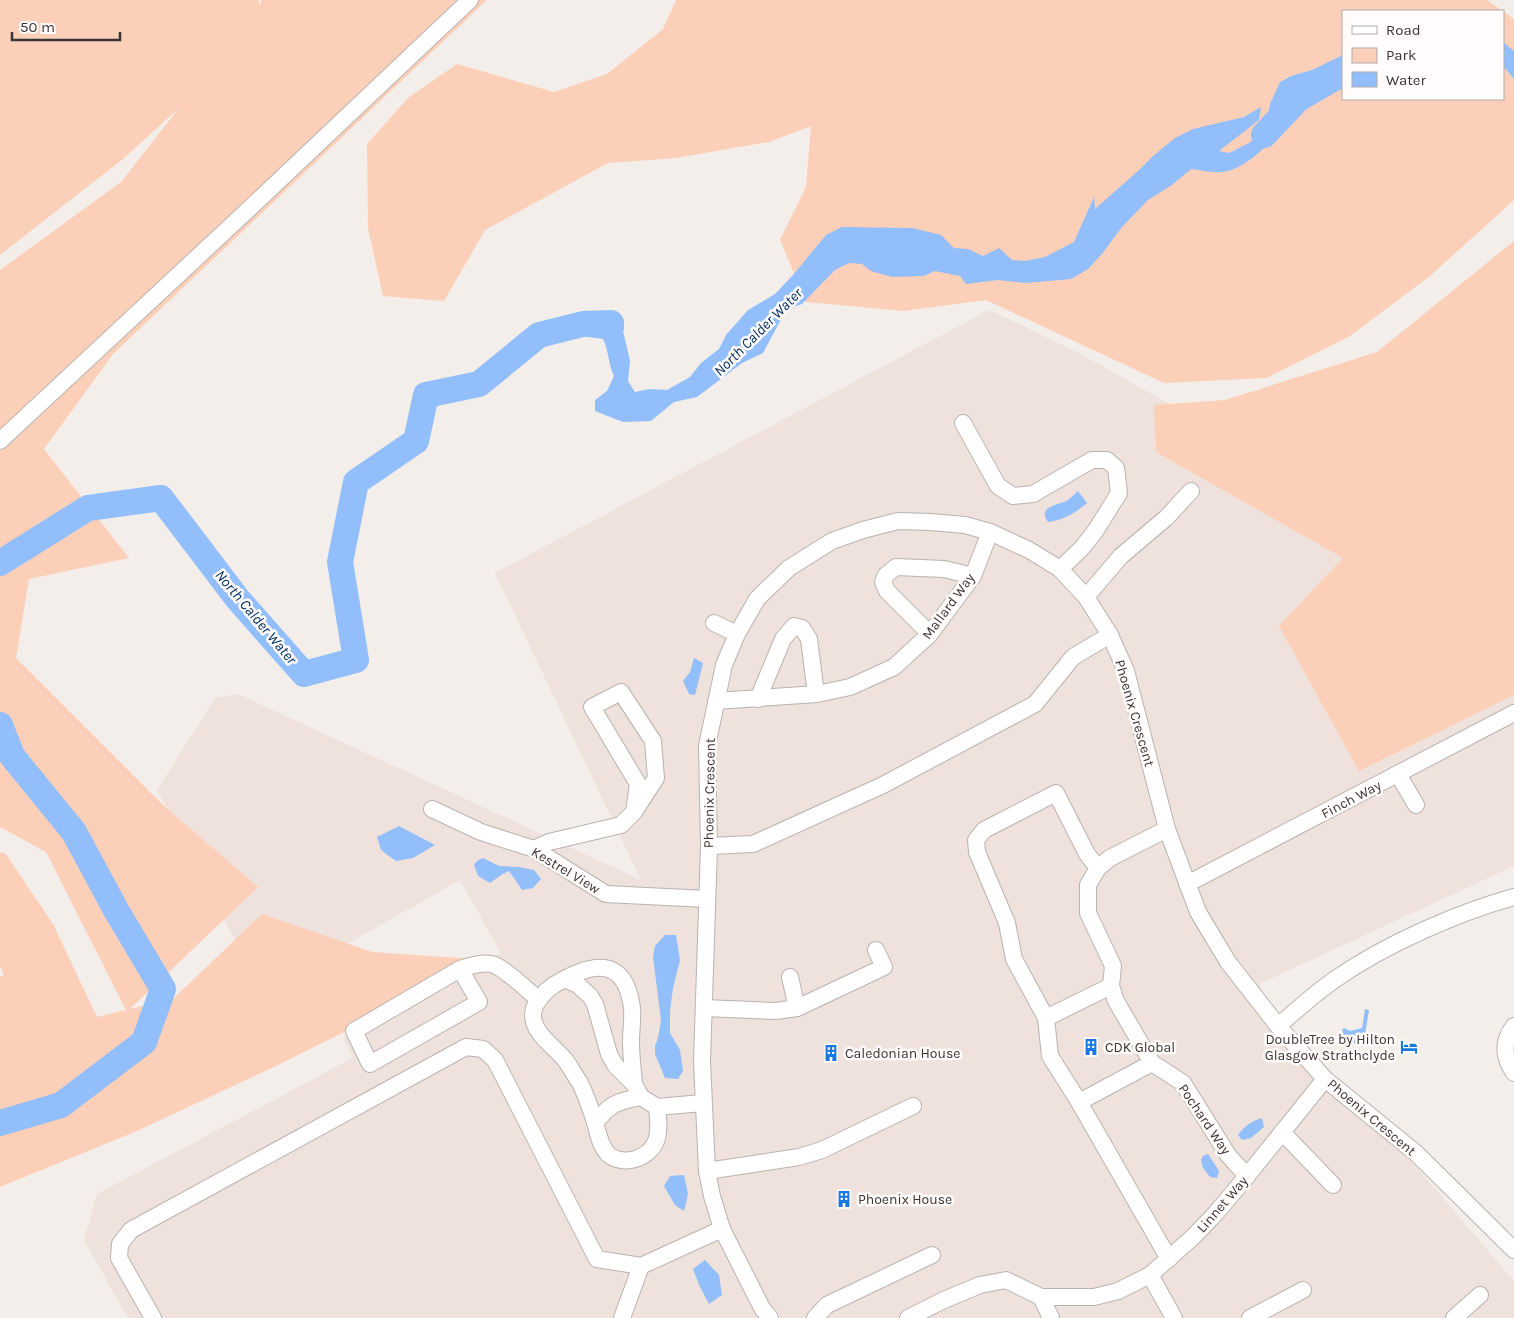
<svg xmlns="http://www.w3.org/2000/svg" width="1514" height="1318" font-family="Karla,sans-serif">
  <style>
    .built { fill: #efe1db }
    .green { fill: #fbcfb8; fill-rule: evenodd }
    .water { fill: #92bffb }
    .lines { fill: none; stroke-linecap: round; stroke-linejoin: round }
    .river { stroke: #92bffb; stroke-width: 26 }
    .minor-casing { stroke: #b9b3b0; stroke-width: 18 }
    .minor { stroke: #fff; stroke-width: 16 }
    .labels { text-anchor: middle; stroke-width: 5; stroke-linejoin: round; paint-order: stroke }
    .street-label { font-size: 14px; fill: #383534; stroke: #fffcfb }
    .poi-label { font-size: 14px; fill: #383534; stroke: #fffcfb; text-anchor: start }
    .water-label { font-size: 15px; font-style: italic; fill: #002e61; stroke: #fffcfb }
  </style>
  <rect width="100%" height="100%" fill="#f4eeeb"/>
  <path class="built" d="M989 310 1079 353 1187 414 1514 540V866L1259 984 1303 1067 1371 1114 1514 1281V1318H128L84 1240 97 1194 353 1058 343 1038 501 953 460 880 262 992 157 790 215 698 238 694 641 880 495 573Z"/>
  <g class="green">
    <path d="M0 0H258L260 6 261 0H487L113 354 44 449 129 558 29 579 16 658 164 806 258 887 130 1009 174 998 262 914 372 952 489 960 276 1066 137 1131 0 1187V977L4 975 0 966V852L5 853 53 924 97 1017 126 1010 46 852 0 827V270L121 182 179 108 123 159 0 255Z"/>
    <path d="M676 0H1487L1514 19V200L1430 276 1350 336 1266 378 1164 383 986 300 904 311 806 302 780 240 806 187 811 126 769 142 676 158 608 163 485 230 444 301 383 296 368 228 367 144 408 98 457 64 554 92 607 74 663 29ZM1343 11H1503V99H1343Z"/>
    <path d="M1514 241V695L1359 771 1279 626 1343 558 1156 452 1154 405 1225 400 1377 352Z"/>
  </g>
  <g class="water">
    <path d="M1503 42 1514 51V79L1503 66Z"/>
    <path d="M1343 55V80C1324 80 1299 88 1289 105 1286 111 1288 118 1284 124 1273 142 1243 171 1221 172 1211 173 1200 170 1191 169L1172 185 1148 200 1122 227 1101 255 1088 269 1071 279 1026 283 998 280 966 284 960 276 935 271 924 276 892 277 871 271 862 264 849 263 835 270 802 304 786 310 763 353 742 363 697 397 674 402 651 421 623 422 595 411V400L607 391 614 376C608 364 609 351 603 339L588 337 578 321C588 313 599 311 613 311L624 335 630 361 628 381 635 392 649 389 667 390 690 377 701 363 719 349 726 335 748 310 775 294 793 275 826 235 842 227 912 228 941 235 954 248 968 249 983 256 999 248 1012 260 1025 261 1045 257 1074 242 1094 197 1095 209 1138 171 1153 156 1175 138 1193 129 1244 117 1261 107 1259 120 1219 151 1229 153 1249 143 1265 129 1270 104 1280 82 1291 76 1312 70Z"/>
    <path d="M1078 491 1087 503C1075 513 1064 520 1048 522 1036 506 1060 505 1068 500 1072 497 1075 494 1078 491Z"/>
    <path d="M694 658 703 663 695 695 689 694 683 681 690 672Z"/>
    <path d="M399 826 435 845 413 858 396 861 381 850 377 837Z"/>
    <path d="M483 858 499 866 519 867 534 870 541 879 533 888 522 890 509 871 501 875 490 883 478 876 474 865 477 861Z"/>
    <path d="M665 935H676L680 960 673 988 670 1011V1033L680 1050 683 1071 678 1079 665 1078 655 1054V1046L658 1038 661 1020 653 957 655 946Z"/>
    <path d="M1365 1009 1369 1010 1363 1047 1345 1039 1342 1030 1344 1028 1350 1031 1362 1028Z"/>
    <path d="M1262 1118 1264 1127 1251 1138 1242 1140 1238 1135C1243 1127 1253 1120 1262 1118Z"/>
    <path d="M1208 1154 1219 1171 1217 1178 1210 1177 1203 1168 1201 1160 1203 1156Z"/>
    <path d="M684 1175 688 1194 684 1211 675 1205 664 1186 670 1176Z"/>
    <path d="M705 1260 719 1275 722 1295 709 1304 700 1287 693 1269Z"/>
  </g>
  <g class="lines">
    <g class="river">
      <path d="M1264 135 1298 99 1343 73"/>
      <path d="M0 563 88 508 161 498 237 598 304 674 356 660 340 562 356 482 416 441 426 395 479 384 539 335 583 324 611 323V328"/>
      <path d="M0 725 12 756 74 832 116 910 163 989 144 1042 61 1105 0 1123"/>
    </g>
    <g class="minor-casing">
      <g id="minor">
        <path d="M963 423 998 486 1013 496 1033 494 1092 460H1107L1116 468 1119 493 1096 530 1082 548 1060 569"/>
        <path d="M0 441 250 208 470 0"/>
        <path d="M1086 597 1121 556 1166 518 1191 491"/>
        <path d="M714 623 737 634"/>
        <path d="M930 634 887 591 883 582 886 575 896 567 944 569 973 576"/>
        <path d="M758 699 783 639 794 626 802 628 809 639 816 694"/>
        <path d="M716 701 817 694 850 687 894 667 930 634 973 576 990 532"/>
        <path d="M1398 774 1416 805"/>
        <path d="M432 809 481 832 534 849 606 894 707 899"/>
        <path d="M1167 829 1110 858 1098 868 1088 885V913L1113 966 1111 986 1116 1001 1152 1063 1183 1083 1228 1155 1247 1176"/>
        <path d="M709 846 753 844 883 785 1035 704 1073 657 1110 635"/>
        <path d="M534 849 549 842 621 825 634 812 638 784 592 707 621 692 653 741 656 778 634 812"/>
        <path d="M1098 868 1087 854 1056 793 984 830 976 840 977 852 1007 923 1014 959 1046 1018 1050 1056 1079 1102 1169 1259"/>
        <path d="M1187 884 1514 713"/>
        <path d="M460 969 479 1002 370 1064 354 1031 460 969C470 966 481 962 491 964 503 966 529 992 539 1000"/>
        <path d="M790 977 797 1008"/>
        <path d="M565 979 578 985 590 996 595 1004 609 1054 615 1065 634 1084 641 1097 657 1107 703 1103"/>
        <path d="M704 1008 776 1011 797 1008 884 967 876 950"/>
        <path d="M1046 1018 1111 986"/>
        <path d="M1278 1026C1297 1010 1316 992 1337 978 1386 944 1457 913 1514 897"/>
        <path d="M1514 1026C1502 1041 1503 1057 1514 1073"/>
        <path d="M634 1084C633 1070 631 1056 631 1042 631 1031 633 1019 632 1008 625 954 590 963 554 985 545 991 533 1003 533 1015 533 1034 555 1047 566 1061 571 1068 575 1076 580 1083 586 1095 591 1110 595 1122 598 1133 600 1146 608 1154 623 1167 649 1159 656 1141 660 1131 658 1118 657 1107"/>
        <path d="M1079 1102 1152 1063"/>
        <path d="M595 1123C610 1104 617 1101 641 1097"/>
        <path d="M1282 1132 1333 1185"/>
        <path d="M707 1171 799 1157 822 1150 913 1106"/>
        <path d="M1150 1275 1174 1318"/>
        <path d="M1041 1297 1051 1318"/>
        <path d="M153 1318 119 1258 120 1244 131 1230 466 1047 483 1049 495 1060 597 1259 641 1266 722 1229"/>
        <path d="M622 1318 641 1266"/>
        <path d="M770 1318 762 1308 722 1229 712 1196 707 1171 702 1061 709 846 707 746 724 665 737 634 757 599 789 568 832 541 863 530 898 521 931 522 965 525 990 532 1029 550 1060 569 1086 597 1110 635 1126 671 1167 829 1198 912 1228 962 1278 1026 1325 1079 1416 1153 1514 1250"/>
        <path d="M815 1318 827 1305 932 1255"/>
        <path d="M908 1318 944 1300 980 1285 1006 1280 1041 1297H1094L1118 1291 1150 1275 1193 1237 1216 1213 1247 1176 1325 1079"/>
        <path d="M1250 1318 1303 1290"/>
        <path d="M1454 1318 1480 1295"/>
      </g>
    </g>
    <use href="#minor" class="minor"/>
  </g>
  <defs>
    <g id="building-bare" transform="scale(1.35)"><path d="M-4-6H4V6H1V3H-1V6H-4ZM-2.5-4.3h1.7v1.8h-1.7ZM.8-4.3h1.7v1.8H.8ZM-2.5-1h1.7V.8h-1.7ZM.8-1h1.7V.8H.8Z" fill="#1978e1" stroke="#fffcfb" stroke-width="2.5" paint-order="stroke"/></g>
    <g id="hotel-bare" transform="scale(1.35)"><path d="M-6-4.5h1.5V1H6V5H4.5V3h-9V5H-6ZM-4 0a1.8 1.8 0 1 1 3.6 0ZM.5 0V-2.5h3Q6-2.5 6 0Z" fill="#1978e1" stroke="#fffcfb" stroke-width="2.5" paint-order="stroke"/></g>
  </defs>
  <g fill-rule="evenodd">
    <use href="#building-bare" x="1091" y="1047"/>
    <use href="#hotel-bare" x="1409" y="1047"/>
    <use href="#building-bare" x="831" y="1053"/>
    <use href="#building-bare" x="844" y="1199"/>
  </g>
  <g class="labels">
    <g class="street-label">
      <text transform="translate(948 606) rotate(-54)" y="5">Mallard Way</text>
      <text transform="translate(1135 713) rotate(74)" y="5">Phoenix Crescent</text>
      <text transform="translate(709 793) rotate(-89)" y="5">Phoenix Crescent</text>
      <text transform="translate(1351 799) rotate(-28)" y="5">Finch Way</text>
      <text transform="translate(566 870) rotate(31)" y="5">Kestrel View</text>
      <text transform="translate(1372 1117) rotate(40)" y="5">Phoenix Crescent</text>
      <text transform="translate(1205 1119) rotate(56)" y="5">Pochard Way</text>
      <text transform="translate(1222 1204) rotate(-49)" y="5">Linnet Way</text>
    </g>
    <g class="poi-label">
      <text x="1395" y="1044" text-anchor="end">DoubleTree by Hilton<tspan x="1395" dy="16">Glasgow Strathclyde</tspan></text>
      <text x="1105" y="1052">CDK Global</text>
      <text x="845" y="1058">Caledonian House</text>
      <text x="858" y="1204">Phoenix House</text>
    </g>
    <g class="water-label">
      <text transform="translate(758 332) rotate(-45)" y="5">North Calder Water</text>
      <text transform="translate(256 617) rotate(50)" y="5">North Calder Water</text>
    </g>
  </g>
  <rect x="1342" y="10" width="162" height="90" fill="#fffcfb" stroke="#afacab"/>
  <rect x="1352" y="26" width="25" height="8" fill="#ffffff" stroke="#afacab"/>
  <text x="1386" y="35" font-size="15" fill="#383534">Road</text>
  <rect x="1352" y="48" width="25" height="15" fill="#fbcfb8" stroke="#afacab"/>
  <text x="1386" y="60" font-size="15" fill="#383534">Park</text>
  <rect x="1352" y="72" width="25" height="15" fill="#92bffb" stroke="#afacab"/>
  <text x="1386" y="85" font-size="15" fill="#383534">Water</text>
  <path d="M12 32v8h108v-8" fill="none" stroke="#383534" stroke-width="2.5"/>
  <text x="20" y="32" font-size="15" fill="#383534" stroke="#fffcfb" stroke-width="4" paint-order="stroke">50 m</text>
</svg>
